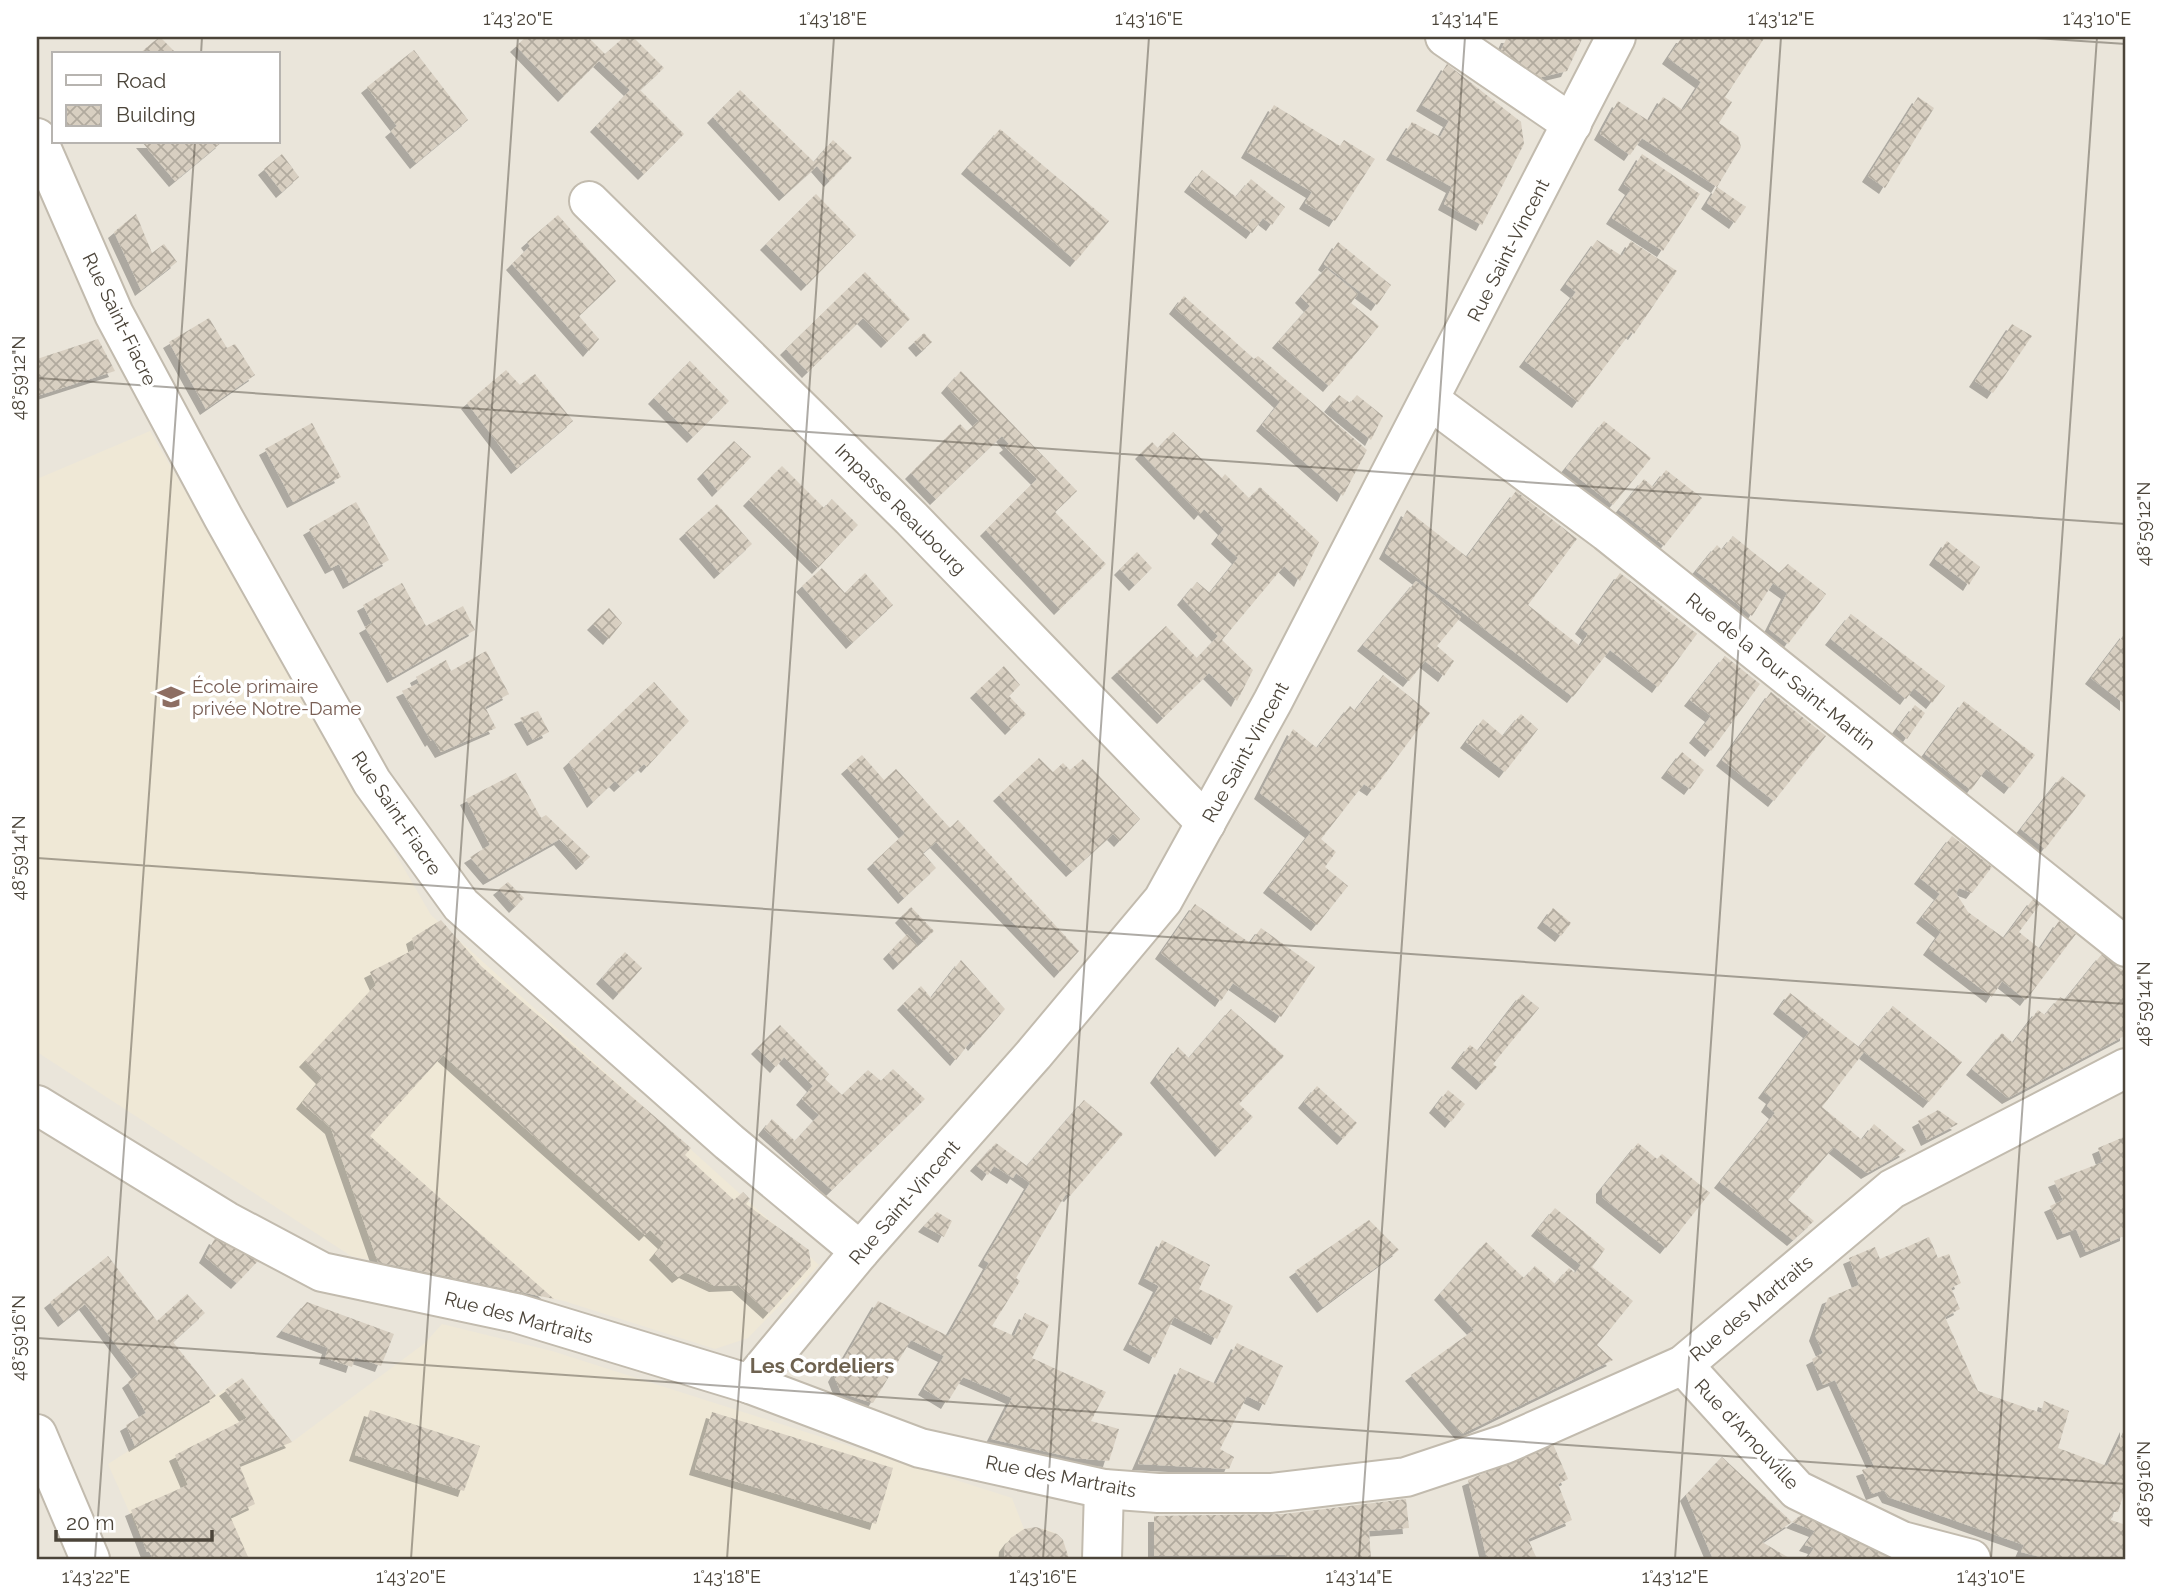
<svg xmlns="http://www.w3.org/2000/svg" width="2163" height="1596" font-family="Raleway,sans-serif">
  <style>
    .residential { fill: #eae5da; fill-rule: evenodd }
    .education { fill: #efe8d6 }
    .building { fill: url(#building-cross-hatch); filter: url(#shadow) }
    .lines { fill: none; stroke-linecap: round; stroke-linejoin: round }
    .minor-casing { stroke: #c2bbae; stroke-width: 42 }
    .minor { stroke: #fff; stroke-width: 38 }
    .ticks { fill: none; stroke: #4b4439; stroke-width: 2; stroke-opacity: 0.45 }
    .labels { text-anchor: middle; stroke-width: 7; stroke-linejoin: round; paint-order: stroke }
    .street-label { font-size: 19px; fill: #4b4439; stroke: #fff }
    .education-label { font-size: 19px; fill: #785e54; stroke: #fff; text-anchor: start }
    .neighbourhood-label { font-size: 21px; font-weight: bold; fill: #6e6250; stroke: #fff }
    .neatline { fill: none; stroke: #4b4439; stroke-width: 2.5 }
    .ticks-label { font-size: 18px; text-anchor: middle; fill: #4b4439 }
  </style>
  <defs>
    <pattern id="building-cross-hatch" width="8" height="8" patternUnits="userSpaceOnUse" patternTransform="scale(1.75)"><rect width="8" height="8" fill="#d8cfc1"/><path d="M0 0l8 8M0 8l8-8" fill="none" stroke="#b1aa9e"/></pattern>
    <filter id="shadow"><feDropShadow dx="-6" dy="6" stdDeviation="0" flood-color="#0004"/></filter>
  </defs>
  <rect width="100%" height="100%" fill="#f6f3ec"/>
  <path class="residential" d="M37 37H2126V1559H37ZM54 54H278V142H54Z"/>
  <g class="education">
    <path d="M150 431 431 915 819 1265 748 1338 715 1349 564 1301 351 1256 37 1052V479Z"/>
    <path d="M442 1324 552 1351 1012 1498 1024 1529H1046L1057 1534 1063 1540 1069 1559H1074H153L149 1551 147 1552 108 1464 242 1378 292 1442 425 1343Z"/>
  </g>
  <g class="building">
    <path d="M160 37 177 54H139L153 42Z"/>
    <path d="M526 37H588L605 54 624 37H633L664 68 640 90 684 134 644 174 596 126 630 90 599 61 564 96 516 46Z"/>
    <path d="M1507 37H1583L1567 71 1538 78 1501 50Z"/>
    <path d="M1682 37H1765L1725 97 1732 102 1719 123 1738 136 1741 147 1717 187 1642 138 1630 155 1600 134 1618 101 1649 121 1663 97 1683 110 1701 82 1668 58Z"/>
    <path d="M414 50 468 120 416 163 391 131 397 126 367 87Z"/>
    <path d="M1447 64 1521 122 1524 144 1482 225 1444 204 1452 187 1392 154 1412 122 1440 137 1449 121 1422 105Z"/>
    <path d="M740 90 814 162 833 140 852 158 830 181 817 166 785 195 713 117Z"/>
    <path d="M1918 97 1934 108 1885 188 1868 176Z"/>
    <path d="M1274 105 1340 146 1344 140 1375 159 1335 221 1305 203 1312 192 1247 152Z"/>
    <path d="M1000 129 1109 221 1076 261 967 168Z"/>
    <path d="M142 142H222L175 181Z"/>
    <path d="M282 154 299 177 282 192 264 169Z"/>
    <path d="M1642 154 1700 194 1663 251 1612 218 1631 189 1624 184Z"/>
    <path d="M1202 170 1236 197 1251 179 1285 207 1272 225 1263 218 1252 233 1190 186Z"/>
    <path d="M1717 187 1746 207 1735 223 1707 203Z"/>
    <path d="M816 194 856 235 807 285 766 244Z"/>
    <path d="M136 214 152 253 164 244 177 262 141 290 114 232Z"/>
    <path d="M558 215 616 281 579 316 599 339 589 351 512 264 530 246 527 242Z"/>
    <path d="M1597 240 1622 256 1631 241 1677 271 1634 334 1631 332 1578 402 1525 361 1576 292 1566 284Z"/>
    <path d="M1338 242 1391 285 1377 305 1324 264Z"/>
    <path d="M1326 268 1358 294 1351 303 1379 326 1329 386 1278 342 1310 306 1301 297Z"/>
    <path d="M865 272 910 319 887 342 863 318 808 372 786 349Z"/>
    <path d="M1184 296 1254 359 1258 356 1367 450 1343 496 1262 425 1280 402 1175 308Z"/>
    <path d="M209 318 227 348 235 344 255 375 206 409 169 342Z"/>
    <path d="M2012 324 2032 336 1993 393 1975 381Z"/>
    <path d="M924 333 932 342 922 351 914 342Z"/>
    <path d="M98 339 115 371 37 396V359Z"/>
    <path d="M690 361 729 401 693 437 654 398Z"/>
    <path d="M506 370 520 385 535 374 573 421 517 468 467 403Z"/>
    <path d="M961 371 1077 491 1055 512 1106 564 1060 609 986 530 1037 479 1005 447 1009 444 1002 436 936 499 911 473 960 424 967 431 979 421 947 387Z"/>
    <path d="M1339 395 1350 403 1357 395 1383 416 1371 440 1330 406Z"/>
    <path d="M1604 421 1651 458 1613 505 1566 468Z"/>
    <path d="M312 423 341 477 293 502 265 449Z"/>
    <path d="M1173 432 1222 478 1225 474 1249 498 1260 487 1319 542 1300 581 1284 566 1222 640 1253 670 1237 701 1209 673 1163 718 1117 672 1166 626 1197 658 1218 636 1183 599 1197 582 1210 593 1238 558 1217 538 1224 529 1204 509 1200 514 1141 453 1152 442 1158 448Z"/>
    <path d="M734 441 751 457 718 491 703 473Z"/>
    <path d="M782 466 824 508 832 499 858 525 818 568 749 500Z"/>
    <path d="M1666 470 1702 498 1664 546 1619 510 1644 479 1653 487Z"/>
    <path d="M1516 491 1577 539 1528 605 1580 646 1588 634 1581 628 1620 573 1697 634 1658 687 1610 650 1573 697 1385 553 1407 510 1467 557Z"/>
    <path d="M356 502 389 560 349 583 339 564 331 568 309 529Z"/>
    <path d="M717 504 752 544 720 573 685 533Z"/>
    <path d="M1733 536 1779 573 1788 564 1826 594 1788 644 1769 629 1787 593 1773 583 1752 616 1696 571 1717 545 1722 550Z"/>
    <path d="M1947 541 1980 567 1969 585 1935 559Z"/>
    <path d="M1137 552 1152 568 1135 585 1120 569Z"/>
    <path d="M822 568 845 593 865 573 893 605 852 643 802 586Z"/>
    <path d="M1416 581 1461 617 1437 646 1454 661 1444 676 1425 661 1409 681 1363 645Z"/>
    <path d="M402 583 426 626 463 606 475 630 393 677 365 627 372 623 363 605Z"/>
    <path d="M609 608 622 623 609 639 593 624Z"/>
    <path d="M1851 614 1945 686 1932 703 1914 688 1906 699 1831 639Z"/>
    <path d="M2126 632V705L2091 678Z"/>
    <path d="M486 651 509 694 485 707 496 728 441 752 433 739 431 741 402 691 419 683 416 677 446 660 451 671Z"/>
    <path d="M1725 656 1760 684 1711 751 1695 737 1711 716 1690 700Z"/>
    <path d="M1004 666 1020 685 1009 696 1026 714 1011 729 976 692Z"/>
    <path d="M1383 675 1430 713 1373 790 1364 784 1321 839 1336 852 1325 867 1348 886 1317 925 1269 887 1311 832 1260 793 1293 729 1317 748 1350 706 1355 711Z"/>
    <path d="M654 682 689 721 647 767 644 764 620 786 615 781 593 802 569 762Z"/>
    <path d="M1771 692 1826 736 1774 801 1722 760Z"/>
    <path d="M1964 701 2035 755 2010 788 1986 769 1971 790 1925 754Z"/>
    <path d="M1915 705 1925 713 1907 739 1897 729Z"/>
    <path d="M538 711 549 732 533 740 520 718Z"/>
    <path d="M1521 714 1538 729 1505 772 1466 742 1483 719 1503 736Z"/>
    <path d="M1682 752 1704 770 1690 789 1667 772Z"/>
    <path d="M862 755 884 780 896 769 950 828 958 820 1079 951 1060 972 936 842 923 853 936 868 904 898 873 863 905 833 847 768Z"/>
    <path d="M1039 758 1053 772 1063 763 1070 770 1083 759 1140 819 1120 841 1113 834 1072 871 999 795Z"/>
    <path d="M516 773 541 818 546 815 590 857 582 864 560 839 489 879 470 857 490 845 466 799Z"/>
    <path d="M2062 776 2086 795 2045 849 2021 829Z"/>
    <path d="M1952 836 1992 867 1972 893 1959 888 1956 893 1968 912 2004 938 2033 899 2040 904 2019 932 2040 949 2059 921 2076 934 2026 1000 2002 981 1992 997 1929 949 1941 932 1922 917 1940 894 1920 878Z"/>
    <path d="M508 882 524 898 515 907 499 889Z"/>
    <path d="M1195 904 1250 943 1261 928 1315 967 1281 1017 1233 983 1221 1001 1161 953Z"/>
    <path d="M911 907 934 931 923 941 901 917Z"/>
    <path d="M1553 908 1571 923 1561 936 1543 922Z"/>
    <path d="M441 920 481 966 691 1148 685 1155 734 1200 743 1192 750 1199 746 1204 809 1250 811 1266 769 1313 738 1285 715 1286 685 1272 678 1277 655 1254 664 1243 650 1230 645 1235 443 1055 370 1136 554 1299 378 1262 331 1128 302 1103 322 1078 305 1061 376 985 370 972 415 949 412 938Z"/>
    <path d="M907 934 918 946 899 964 889 953Z"/>
    <path d="M625 952 642 968 619 994 602 978Z"/>
    <path d="M2102 954 2126 973V1035L2008 1098 1972 1069 2002 1033 2013 1043 2038 1010 2045 1015 2060 997 2065 1000Z"/>
    <path d="M961 960 1005 1009 974 1045 971 1041 956 1060 903 1004 921 986 931 998Z"/>
    <path d="M1790 993 1859 1047 1893 1006 1962 1062 1929 1102 1864 1052 1822 1107 1862 1140 1874 1124 1906 1151 1867 1173 1834 1147 1788 1200 1814 1221 1793 1240 1720 1182 1775 1113 1767 1106 1772 1098 1764 1092 1809 1032 1779 1008Z"/>
    <path d="M1522 994 1539 1008 1493 1064 1497 1067 1482 1084 1457 1062 1470 1045 1478 1051Z"/>
    <path d="M1231 1009 1284 1056 1239 1104 1253 1117 1221 1151 1156 1077 1178 1047 1189 1058Z"/>
    <path d="M780 1025 829 1074 825 1079 842 1095 868 1070 881 1081 893 1069 925 1099 832 1190 764 1129 772 1119 795 1141 819 1115 802 1099 813 1086 784 1057 776 1067 757 1048Z"/>
    <path d="M1317 1086 1357 1123 1343 1139 1304 1102Z"/>
    <path d="M1448 1090 1465 1104 1451 1122 1435 1107Z"/>
    <path d="M1084 1100 1123 1134 1070 1196 1066 1194 1016 1278 1020 1281 992 1326 1014 1336 1025 1313 1049 1325 1032 1358 1106 1392 1091 1421 1119 1429 1109 1461 1074 1458 991 1439 1012 1398 963 1377 947 1403 924 1389 944 1356 911 1340 873 1403 841 1393 834 1376 878 1301 948 1336 989 1263 984 1260 1030 1183 1016 1173 1013 1178 994 1166 988 1175 976 1165 996 1143 1027 1166Z"/>
    <path d="M1938 1110 1958 1124 1927 1140 1918 1121Z"/>
    <path d="M2126 1136V1235L2086 1252 2076 1229 2063 1234 2050 1206 2063 1200 2054 1181 2103 1162 2098 1148Z"/>
    <path d="M1638 1143 1657 1159 1662 1154 1710 1193 1666 1248 1602 1197V1188Z"/>
    <path d="M1555 1208 1605 1249 1592 1267 1633 1301 1597 1345 1613 1360 1462 1434 1411 1375 1474 1330 1440 1294 1486 1242 1524 1278 1535 1266 1555 1284 1569 1268 1575 1273 1581 1265 1537 1230Z"/>
    <path d="M937 1212 952 1221 944 1237 924 1226Z"/>
    <path d="M1369 1220 1399 1250 1323 1307 1295 1271Z"/>
    <path d="M1929 1237 1938 1258 1949 1254 1961 1283 1951 1288 1960 1309 1945 1317 1978 1391 2041 1413 2044 1401 2069 1411 2058 1448 2107 1466 2126 1426V1497L2123 1496 2118 1512H2113L2111 1520 2126 1525V1559H2048L2021 1552 2024 1545 1888 1497 1884 1490 1872 1494 1862 1470 1874 1466 1835 1380 1823 1385 1812 1359 1823 1353 1815 1335 1828 1298 1859 1285 1849 1258 1875 1247 1880 1259Z"/>
    <path d="M215 1238 258 1261 237 1283 205 1257Z"/>
    <path d="M1162 1240 1210 1265 1199 1289 1233 1306 1217 1339 1174 1317 1155 1358 1129 1344 1159 1286 1144 1278Z"/>
    <path d="M108 1256 157 1321 187 1294 205 1313 173 1342 216 1396 135 1446 126 1425 146 1413 128 1382 138 1374 85 1304 64 1321 50 1302Z"/>
    <path d="M307 1302 394 1334 381 1366 355 1357 352 1367 325 1358 328 1348 282 1331Z"/>
    <path d="M1237 1343 1283 1366 1265 1405 1247 1396 1220 1449 1234 1457 1229 1469 1138 1464 1180 1368 1216 1384Z"/>
    <path d="M242 1378 292 1442 239 1464 255 1504 230 1516 249 1559H153L149 1551 147 1552 131 1510 188 1485 175 1455 247 1418 225 1390Z"/>
    <path d="M370 1410 480 1446 464 1491 355 1455Z"/>
    <path d="M712 1412 893 1468 876 1524 695 1469Z"/>
    <path d="M1553 1444 1568 1479 1558 1484 1572 1520 1528 1539 1537 1559H1487L1468 1480Z"/>
    <path d="M1722 1457 1792 1522 1762 1542 1791 1559H1713L1686 1495Z"/>
    <path d="M1406 1499 1409 1528 1369 1531 1371 1559 1285 1558V1555L1154 1556V1516L1284 1514Z"/>
    <path d="M1811 1507 1915 1559H1807L1814 1548 1805 1545 1815 1531 1792 1522Z"/>
    <path d="M1036 1527 1057 1534 1063 1540 1069 1559H1004L1005 1546 1011 1538 1024 1529Z"/>
  </g>
  <g class="lines">
    <g class="minor-casing">
      <g id="minor">
        <path d="M1445 37 1572 124"/>
        <path d="M37 138 114 314 223 517 372 782 461 905 729 1142 860 1251"/>
        <path d="M589 201 911 518 1206 823"/>
        <path d="M1431 401 1607 532 2126 947"/>
        <path d="M37 1105 226 1221 322 1272 516 1313 750 1384 920 1448 1104 1489 1158 1493H1272L1406 1477 1505 1444 1683 1365 1892 1189 2126 1068"/>
        <path d="M1683 1365 1797 1490 1902 1541 1971 1559"/>
        <path d="M750 1384 860 1251 1034 1054 1163 900 1273 701 1616 37"/>
        <path d="M37 1434 90 1559"/>
        <path d="M1102 1559 1104 1489"/>
      </g>
    </g>
    <use href="#minor" class="minor"/>
  </g>
  <path class="ticks" d="M2022 37 2126 44M201 54 202 37M37 378 2126 524M37 858 2126 1004M37 1338 2126 1484M95 1559 195 142M411 1559 518 37M727 1559 834 37M1043 1559 1149 37M1359 1559 1465 37M1675 1559 1781 37M1991 1559 2097 37"/>
  <defs>
    <g id="school-bare" transform="scale(2.1)"><path d="M0-5L7-2L0 1L-7-2ZM-4 1L0 2.5L4 1V4Q0 6-4 4Z" fill="#8d6e63" stroke="#fff" stroke-width="2.5" paint-order="stroke"/></g>
  </defs>
  <g fill-rule="evenodd">
    <use href="#school-bare" x="171" y="697"/>
  </g>
  <g class="labels">
    <g class="street-label">
      <text transform="translate(1508 250) rotate(-63)" y="7">Rue Saint-Vincent</text>
      <text transform="translate(120 319) rotate(64)" y="7">Rue Saint-Fiacre</text>
      <text transform="translate(901 509) rotate(45)" y="7">Impasse Reaubourg</text>
      <text transform="translate(1781 671) rotate(39)" y="7">Rue de la Tour Saint-Martin</text>
      <text transform="translate(1245 752) rotate(-61)" y="7">Rue Saint-Vincent</text>
      <text transform="translate(397 813) rotate(56)" y="7">Rue Saint-Fiacre</text>
      <text transform="translate(904 1202) rotate(-49)" y="7">Rue Saint-Vincent</text>
      <text transform="translate(1751 1308) rotate(-40)" y="7">Rue des Martraits</text>
      <text transform="translate(519 1317) rotate(15)" y="7">Rue des Martraits</text>
      <text transform="translate(1747 1434) rotate(47)" y="7">Rue d'Arnouville</text>
      <text transform="translate(1061 1476) rotate(11)" y="7">Rue des Martraits</text>
    </g>
    <g class="education-label">
      <text x="192" y="693">École primaire<tspan x="192" dy="22">privée Notre-Dame</tspan></text>
    </g>
    <g class="neighbourhood-label">
      <text x="822" y="1373">Les Cordeliers</text>
    </g>
  </g>
  <rect width="2163" height="1596" fill="none" stroke="#ffffff" stroke-width="77"/>
  <rect x="52" y="52" width="228" height="91" fill="#ffffff" stroke="#b7b4b0" stroke-width="2"/>
  <rect x="66" y="75" width="35" height="10" fill="#ffffff" stroke="#b7b4b0" stroke-width="2"/>
  <text x="116" y="88" font-size="21" fill="#4b4439">Road</text>
  <rect x="66" y="105" width="35" height="21" fill="url(#building-cross-hatch)" stroke="#b7b4b0" stroke-width="2"/>
  <text x="116" y="122" font-size="21" fill="#4b4439">Building</text>
  <path d="M56 1530v10h156v-10" fill="none" stroke="#4b4439" stroke-width="3.5"/>
  <text x="66" y="1530" font-size="21" fill="#4b4439" stroke="#ffffff" stroke-width="5" paint-order="stroke">20 m</text>
  <rect x="38" y="38" width="2086" height="1520" class="neatline"/>
  <g class="ticks-label">
    <text x="518" y="25">1°43'20"E</text>
    <text x="833" y="25">1°43'18"E</text>
    <text x="1149" y="25">1°43'16"E</text>
    <text x="1465" y="25">1°43'14"E</text>
    <text x="1781" y="25">1°43'12"E</text>
    <text x="2097" y="25">1°43'10"E</text>
    <text transform="translate(19 378) rotate(-90)" y="6">48°59'12"N</text>
    <text transform="translate(2144 524) rotate(-90)" y="6">48°59'12"N</text>
    <text transform="translate(19 858) rotate(-90)" y="6">48°59'14"N</text>
    <text transform="translate(2144 1004) rotate(-90)" y="6">48°59'14"N</text>
    <text transform="translate(19 1338) rotate(-90)" y="6">48°59'16"N</text>
    <text transform="translate(2144 1484) rotate(-90)" y="6">48°59'16"N</text>
    <text x="96" y="1583">1°43'22"E</text>
    <text x="411" y="1583">1°43'20"E</text>
    <text x="727" y="1583">1°43'18"E</text>
    <text x="1043" y="1583">1°43'16"E</text>
    <text x="1359" y="1583">1°43'14"E</text>
    <text x="1675" y="1583">1°43'12"E</text>
    <text x="1991" y="1583">1°43'10"E</text>
  </g>
</svg>
